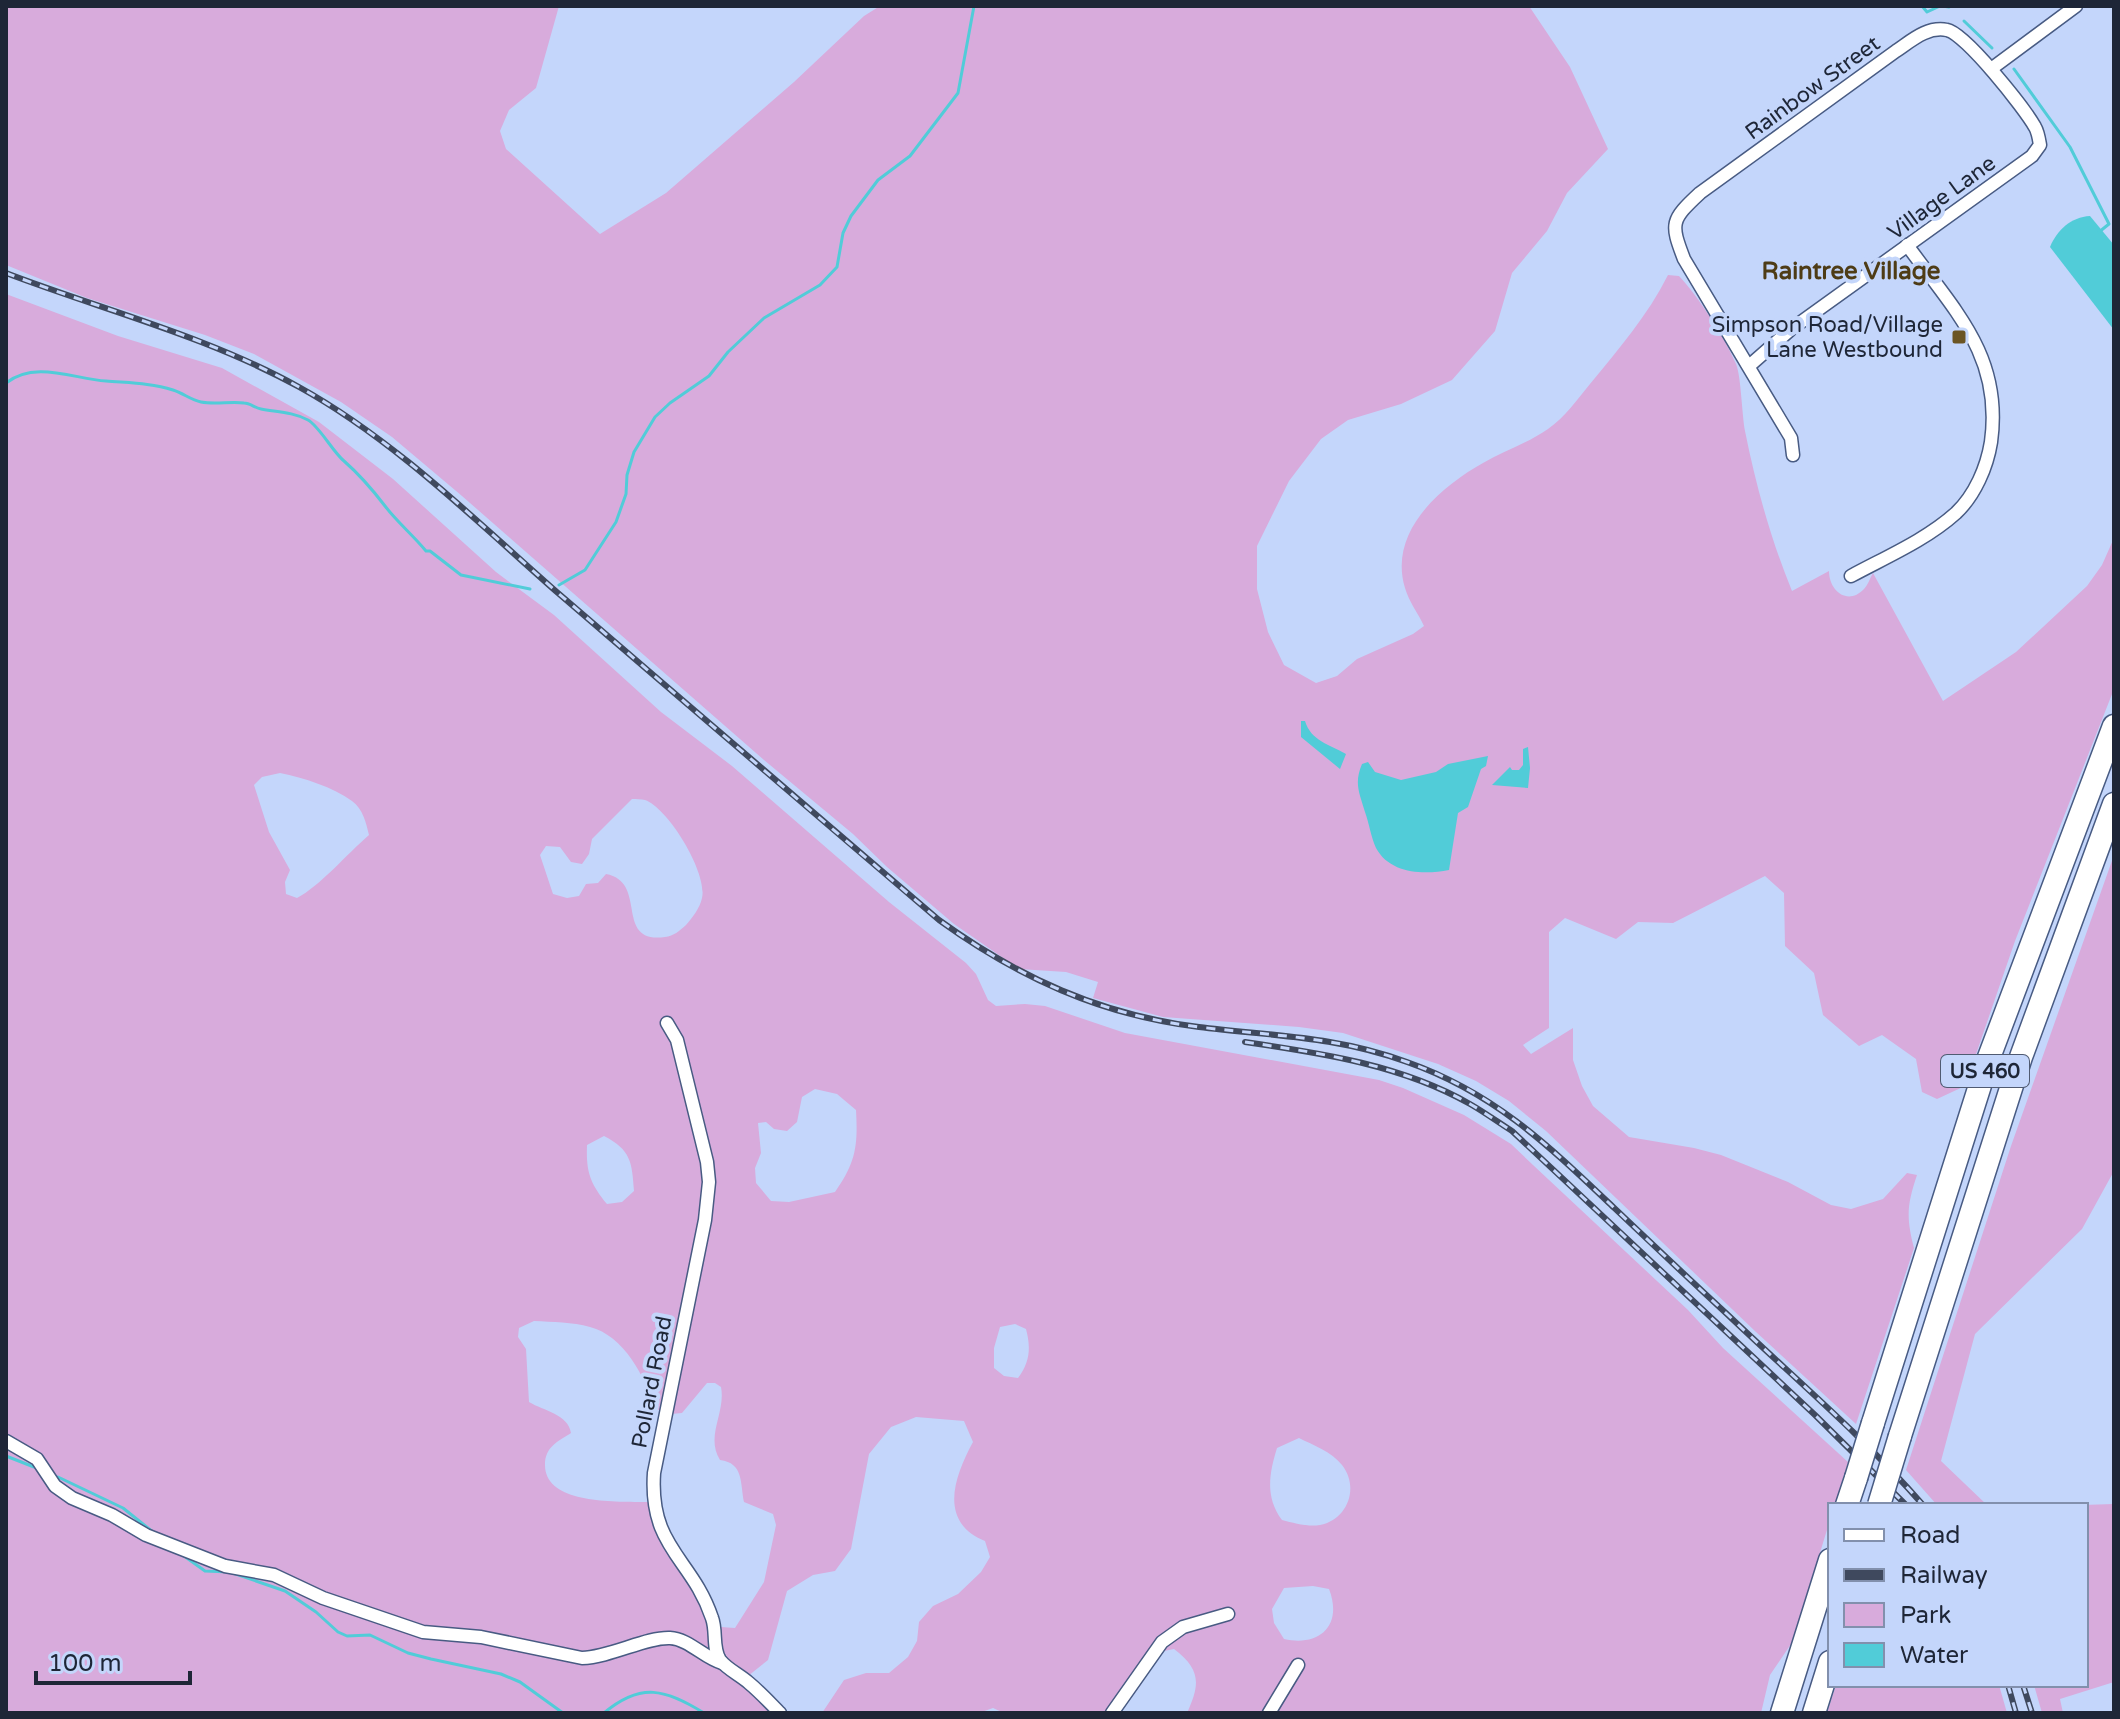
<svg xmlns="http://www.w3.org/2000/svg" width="2120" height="1719" font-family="'Varela Round',sans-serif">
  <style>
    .green { fill: #d8abdc; fill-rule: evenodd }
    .water { fill: #51ccd8 }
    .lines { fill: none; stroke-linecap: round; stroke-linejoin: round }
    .stream { stroke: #51ccd8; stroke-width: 3 }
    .street-casing { stroke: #485b83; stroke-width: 15 }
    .highway-casing { stroke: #485b83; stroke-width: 25 }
    .street { stroke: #fff; stroke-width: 12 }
    .highway { stroke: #fff; stroke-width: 22 }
    .rail-casing { stroke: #3f495e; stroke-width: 6 }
    .rail { stroke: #c4d6fb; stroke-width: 3; stroke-dasharray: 9; stroke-linecap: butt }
    .highway-bridge-casing { stroke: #485b83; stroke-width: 25; stroke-linecap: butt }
    .highway-bridge { stroke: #fff; stroke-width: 22 }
    .poi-dot { fill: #6b5524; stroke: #c4d6fb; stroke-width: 3 }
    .labels { text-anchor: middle; stroke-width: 8; stroke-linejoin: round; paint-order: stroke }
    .shield { fill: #c4d6fb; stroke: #505b72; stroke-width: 2 }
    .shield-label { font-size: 20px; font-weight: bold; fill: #1e2637 }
    .street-label { font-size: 22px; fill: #1e2637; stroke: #c4d6fb }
    .poi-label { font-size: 22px; fill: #1e2637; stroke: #c4d6fb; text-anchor: end }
    .neighbourhood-label { font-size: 24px; font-weight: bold; fill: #4e3c16; stroke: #c4d6fb }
  </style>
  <rect width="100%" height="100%" fill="#c4d6fb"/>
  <g class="green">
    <path d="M6 6H559L536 88 509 110 500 131 506 149 600 234 666 193 794 82 864 16 880 6H1529L1570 67 1608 149 1567 193 1547 231 1512 273 1495 331 1452 380 1401 404 1348 420 1321 439 1289 481 1257 546V589L1268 632 1284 665 1316 683 1337 676 1357 659 1413 634 1424 626C1418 613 1409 602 1405 588 1388 532 1440 487 1483 463 1504 451 1528 443 1548 429 1565 417 1577 400 1590 384 1618 350 1648 315 1668 275L1679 276C1698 296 1725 338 1736 364 1741 375 1742 415 1745 431 1756 486 1771 540 1792 591L1829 571C1829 591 1848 606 1864 589 1868 585 1870 578 1873 573L1943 701 2016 652 2087 586 2102 565 2114 538V689L2015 941 1965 1086 1937 1099 1922 1092 1916 1059 1882 1035 1859 1046 1823 1015 1814 973 1785 946 1784 893 1765 876 1673 923 1638 922 1616 939 1565 918 1549 932V1028L1523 1045 1531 1054 1573 1028V1060L1582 1086 1593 1106 1629 1137 1694 1148 1721 1155 1788 1182 1831 1205 1851 1209 1883 1199 1907 1173 1917 1175C1907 1205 1906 1217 1914 1248L1856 1424 1756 1332 1546 1131 1509 1101 1476 1081 1438 1064 1343 1033 1299 1027 1163 1017 1093 998 1098 982 1066 972 1019 969 954 924 887 867 853 834 764 760 462 496 392 437 341 402 254 354 205 335 87 298 6 265Z"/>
    <path d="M6 294 118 336 222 368 319 422 393 479 496 572 554 615 661 712 732 766 889 902 966 963 976 974 988 1000 996 1006 1025 1004 1045 1006 1125 1033 1379 1080 1403 1088 1464 1115 1511 1144 1533 1165 1688 1310 1723 1348 1848 1462 1835 1505H1830V1520L1793 1641 1770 1675 1761 1713H1187C1201 1683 1200 1669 1174 1649L1159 1652 1140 1686 1120 1713H1004L993 1708 979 1713H822L844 1680 866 1673H889L908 1657 917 1641 919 1622 933 1606 958 1594 981 1572 990 1557 985 1541C938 1522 954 1477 973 1442L964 1421 916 1417 891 1427 869 1454 851 1549 835 1571 813 1575 787 1591 768 1660 748 1676 786 1713H6ZM280 773C304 778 333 787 352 801 363 809 366 823 369 835 347 854 320 886 297 898L286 894 285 882 290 870 269 832 254 785 262 777ZM632 799C636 799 641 799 645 800 668 808 708 873 702 898 700 908 692 918 686 925 679 931 674 936 665 937 613 944 649 882 606 874L598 883 586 884 579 896 567 898 553 894 540 855 546 846 560 847 571 862 582 864 589 854 592 839ZM815 1089 837 1094 856 1110C858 1146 856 1162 835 1192L789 1202 771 1201 756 1183 755 1168 761 1153 758 1123 766 1122 774 1129 787 1131 797 1122 802 1097ZM604 1136C631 1150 632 1162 634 1191L622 1202 607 1204C590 1183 586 1172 587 1145ZM534 1321C553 1322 572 1322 590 1327 623 1335 647 1378 653 1408L671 1414 682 1413 707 1383H715L721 1387C726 1413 705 1436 720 1460 744 1463 740 1483 744 1502L773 1514 776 1525 764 1582 735 1628 721 1627 712 1604 670 1538 658 1502C629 1501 545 1508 545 1465 545 1447 557 1442 571 1433 568 1414 544 1411 529 1402L526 1349 518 1337 519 1328ZM1015 1324 1026 1329C1031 1348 1030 1362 1018 1378L1004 1376 994 1368V1348L1000 1327ZM1299 1438C1313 1445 1332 1452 1342 1465 1360 1488 1347 1520 1320 1525 1307 1527 1294 1523 1282 1520 1265 1497 1269 1474 1277 1448ZM1313 1586 1329 1589C1343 1625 1320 1647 1284 1639L1274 1623 1272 1609 1284 1588Z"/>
    <path d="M2114 855V1171L2082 1229 1975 1334 1941 1461 1987 1505H1937L1906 1470 2011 1146Z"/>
    <path d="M2114 1504V1682L2060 1699 2063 1713H2042L2034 1685H2086V1505H2082Z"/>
    <path d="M1836 1685H1999L2007 1713H1827Z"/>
  </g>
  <g class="water">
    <path d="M2090 216 2114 245V330L2050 247C2057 230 2071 217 2090 216Z"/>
    <path d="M1301 721H1305C1311 741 1329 744 1346 754L1340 769 1301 737Z"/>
    <path d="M1528 747 1530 768 1528 788 1492 785 1510 767 1512 770H1519L1523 765V749Z"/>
    <path d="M1488 756 1486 766 1481 769 1468 807 1458 813 1449 870C1424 875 1390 874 1376 848 1371 837 1369 823 1365 812 1359 792 1354 783 1362 764L1368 762 1375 772 1401 780 1436 772 1448 764Z"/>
  </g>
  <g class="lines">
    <g class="stream">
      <path d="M1922 6 1927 12 1940 6"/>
      <path d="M1942 6 1949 7"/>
      <path d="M1964 21 1992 48"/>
      <path d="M2014 69 2070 147 2109 224 2099 232"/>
      <path d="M6 383C35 360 74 379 106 381 129 383 151 383 173 390 183 393 191 400 201 402 216 405 230 401 244 403 250 403 255 408 261 409 277 412 293 412 308 420 319 426 333 452 344 461 360 475 372 489 385 506 397 522 413 535 426 551H430L461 575 530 589"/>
      <path d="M559 585 585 570 616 522 626 494 627 475 634 452 655 417 670 403 709 376 728 352 764 318 820 285 837 267 843 233 851 216 878 180 910 156 958 93 974 6"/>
      <path d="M6 1456 34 1467"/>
      <path d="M58 1477 123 1508 153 1532"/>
      <path d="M184 1556 205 1571 230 1572 285 1591 316 1612 338 1632 347 1636 370 1635 408 1653 431 1659 501 1674 520 1682 563 1713"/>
      <path d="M604 1713C641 1682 665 1689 704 1713"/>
    </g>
    <g class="street-casing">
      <g id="street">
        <path d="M1991 69 2076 6"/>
        <path d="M1749 366 1790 330 2032 156 2040 145C2039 139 2038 132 2035 127 2025 109 1965 33 1947 30 1927 26 1911 41 1896 51L1700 193C1671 220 1670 223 1684 259L1791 438 1793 455"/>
        <path d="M1851 576C1886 557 1926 540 1956 513 1975 495 1987 467 1991 442 2003 356 1954 310 1907 245"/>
        <path d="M667 1023 677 1040 707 1162 709 1182 705 1220 654 1473C649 1548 692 1558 712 1618 717 1631 712 1648 720 1660 727 1669 740 1675 749 1683 760 1692 770 1703 780 1713"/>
        <path d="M6 1441 37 1459 55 1486 72 1498 112 1515 146 1535 225 1566 274 1575 323 1598 423 1632 481 1637 582 1658C611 1657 646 1637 670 1638 689 1639 704 1658 722 1663"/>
        <path d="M1112 1713 1162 1642 1183 1627 1228 1614"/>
        <path d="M1269 1713 1298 1665"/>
      </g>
    </g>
    <g class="highway-casing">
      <g id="highway">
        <path d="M1873 1423 1988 1060 2114 726"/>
        <path d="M1900 1436 2021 1057 2114 804"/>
        <path d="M1847 1505 1856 1478"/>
        <path d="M1782 1713 1830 1560"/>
        <path d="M1814 1713 1830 1662"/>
      </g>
    </g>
    <use href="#street" class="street"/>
    <use href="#highway" class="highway"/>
    <g class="rail-casing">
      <g id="rail">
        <path d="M6 273C103 310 207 336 299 387 395 440 476 521 558 593 685 702 811 811 939 920 1018 977 1100 1015 1199 1027 1272 1036 1336 1036 1407 1062 1492 1092 1545 1142 1609 1203 1648 1240 1688 1278 1728 1315 1793 1377 1864 1437 1923 1505"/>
        <path d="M1245 1042C1321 1053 1402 1065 1470 1104 1484 1112 1498 1122 1512 1131L1815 1415 1906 1505"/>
        <path d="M2008 1685 2016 1713"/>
        <path d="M2023 1685 2032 1713"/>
      </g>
    </g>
    <use href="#rail" class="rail"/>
    <g class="highway-bridge-casing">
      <g id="highway-bridge">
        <path d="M1856 1478 1873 1423"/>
        <path d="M1879 1505 1900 1436"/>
      </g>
    </g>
    <use href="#highway-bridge" class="highway-bridge"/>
  </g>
  <rect class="poi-dot" x="1951" y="329" width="16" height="16" rx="4"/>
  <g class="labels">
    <rect class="shield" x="1941" y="1055" width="88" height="32" rx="6"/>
    <g class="shield-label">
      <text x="1985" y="1078">US 460</text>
    </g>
    <g class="street-label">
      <text transform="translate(1812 87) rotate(-36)" y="8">Rainbow Street</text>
      <text transform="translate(1941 197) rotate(-36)" y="8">Village Lane</text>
      <text transform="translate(651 1382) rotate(-79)" y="8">Pollard Road</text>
    </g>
    <g class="poi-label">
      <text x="1943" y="332">Simpson Road/Village<tspan x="1943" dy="25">Lane Westbound</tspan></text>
    </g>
    <g class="neighbourhood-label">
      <text x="1851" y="279">Raintree Village</text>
    </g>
  </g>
  <rect width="2120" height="1719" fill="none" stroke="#1e2637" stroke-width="16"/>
  <rect x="1828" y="1503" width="260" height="184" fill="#c4d6fb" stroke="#8290ad" stroke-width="2"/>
  <rect x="1844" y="1529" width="40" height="12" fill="#ffffff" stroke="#8290ad" stroke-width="2"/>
  <text x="1900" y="1543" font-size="24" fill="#1e2637">Road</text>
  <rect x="1844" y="1569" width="40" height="12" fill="#3f495e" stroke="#8290ad" stroke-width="2"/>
  <text x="1900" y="1583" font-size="24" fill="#1e2637">Railway</text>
  <rect x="1844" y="1603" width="40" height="24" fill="#d8abdc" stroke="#8290ad" stroke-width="2"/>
  <text x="1900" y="1623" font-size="24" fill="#1e2637">Park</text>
  <rect x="1844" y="1643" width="40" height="24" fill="#51ccd8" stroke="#8290ad" stroke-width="2"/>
  <text x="1900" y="1663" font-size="24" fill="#1e2637">Water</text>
  <path d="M36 1671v12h154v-12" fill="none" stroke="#1e2637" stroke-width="4"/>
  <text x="48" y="1671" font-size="24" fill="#1e2637" stroke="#c4d6fb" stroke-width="6" paint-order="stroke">100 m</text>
</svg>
